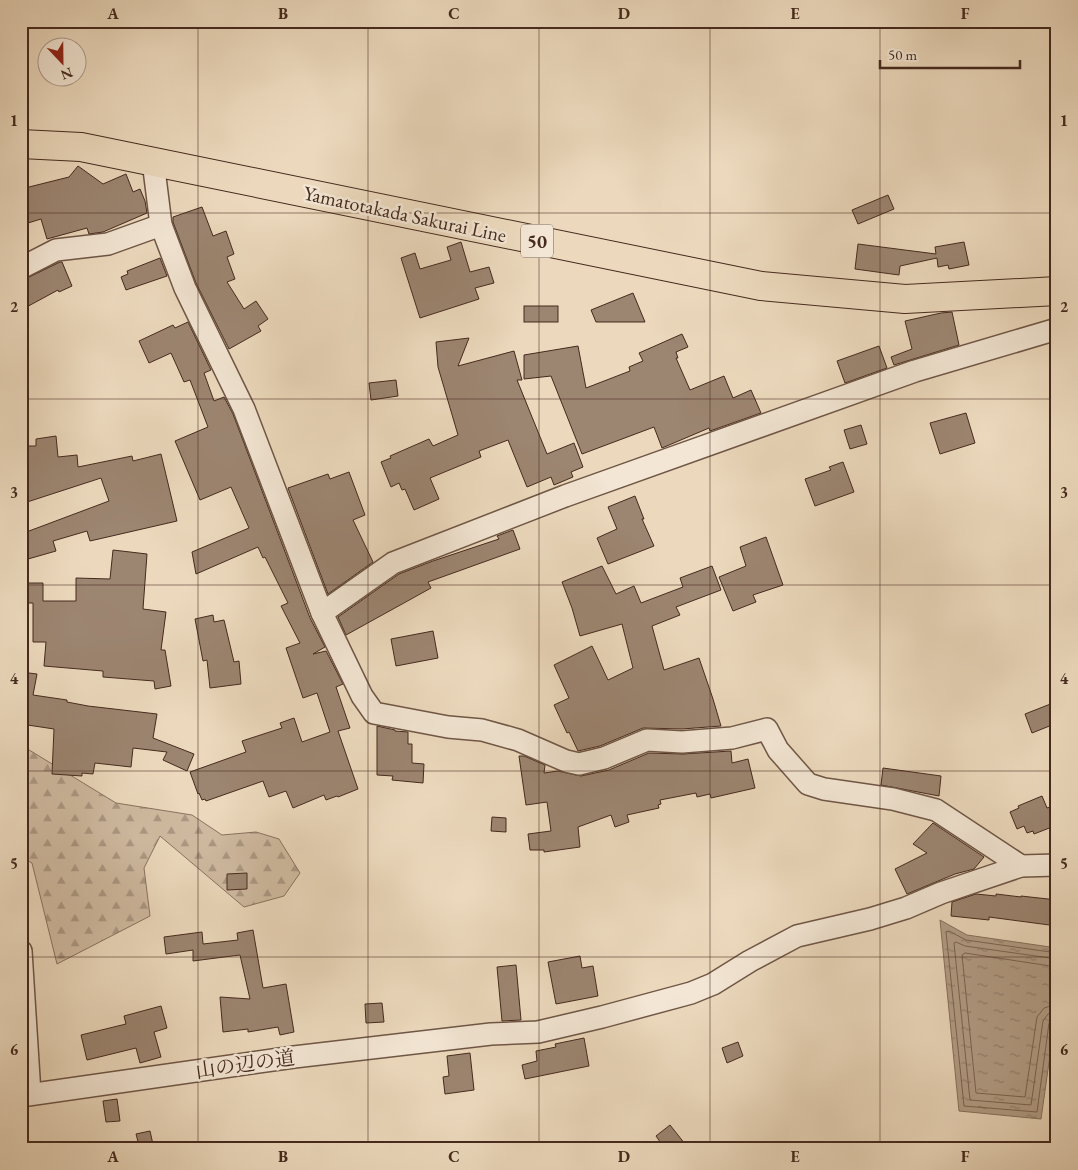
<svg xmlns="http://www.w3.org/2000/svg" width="1078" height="1170" font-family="'EB Garamond','Noto Serif JP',serif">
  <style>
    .forest { fill: url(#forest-firs); stroke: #8a7260 }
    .water { fill: url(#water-ripples); stroke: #87705d }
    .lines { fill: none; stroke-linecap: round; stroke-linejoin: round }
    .shore { stroke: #7c6452; stroke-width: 1 }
    .building { fill: #9c8571; stroke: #452a1e }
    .minor-casing { stroke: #6f5646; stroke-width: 24 }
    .primary-casing { stroke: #452a1e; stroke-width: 30 }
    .minor { stroke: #f3e6d4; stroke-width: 21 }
    .primary { stroke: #ecd9bd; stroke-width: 28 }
    .grid { fill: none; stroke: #452a1e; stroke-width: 1; stroke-opacity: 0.55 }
    .labels { text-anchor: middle; stroke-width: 5; stroke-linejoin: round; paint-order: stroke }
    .shield { fill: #f3e6d4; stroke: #796255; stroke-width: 1 }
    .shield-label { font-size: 19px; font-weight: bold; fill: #452a1e }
    .street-label { font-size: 20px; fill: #452a1e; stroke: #f3e6d4 }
    .neatline { fill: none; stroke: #452a1e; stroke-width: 2 }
    .grid-label { font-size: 16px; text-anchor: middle; font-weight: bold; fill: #452a1e }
  </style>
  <defs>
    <pattern id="forest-firs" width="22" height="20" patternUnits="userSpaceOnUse" patternTransform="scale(1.25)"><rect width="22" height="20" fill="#d0bba2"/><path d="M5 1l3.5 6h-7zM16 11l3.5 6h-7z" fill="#ab9883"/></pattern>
    <pattern id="water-ripples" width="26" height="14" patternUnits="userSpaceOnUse" patternTransform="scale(1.25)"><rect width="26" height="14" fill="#b39e87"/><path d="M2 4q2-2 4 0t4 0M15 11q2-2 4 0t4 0" fill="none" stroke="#93816e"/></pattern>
  </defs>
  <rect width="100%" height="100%" fill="#ecd9bd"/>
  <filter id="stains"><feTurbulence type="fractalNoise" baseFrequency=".004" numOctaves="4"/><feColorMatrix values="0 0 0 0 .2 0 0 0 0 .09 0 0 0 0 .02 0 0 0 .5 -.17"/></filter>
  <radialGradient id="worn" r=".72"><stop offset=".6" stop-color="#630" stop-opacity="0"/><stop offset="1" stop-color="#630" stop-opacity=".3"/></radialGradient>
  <path class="forest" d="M21 745 116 803 192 815 222 835 256 832 279 839 300 873 284 896 244 907 160 836 144 868 150 916 57 964 32 863 21 857Z"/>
  <path class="water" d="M940 920 967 935 1057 948V1006L1041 1119 959 1111Z"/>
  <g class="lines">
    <g class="shore">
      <path d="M1057 953 966 940 949 931 946 932 964 1106 1037 1112 1049 1023 1052 1019 1057 1018"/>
      <path d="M1057 959 965 946 956 942 954 943 970 1100 1031 1105 1043 1021 1048 1014 1057 1012"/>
      <path d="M1057 967 965 953 962 955 976 1093 1025 1097 1037 1017 1044 1008 1057 1004"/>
    </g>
  </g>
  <g class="building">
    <path d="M78 166 103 184 126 174 133 192 140 189 145 201 147 213 103 232 89 234 87 228 47 239 41 219 28 223 21 201V189L69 177Z"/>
    <path d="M888 195 894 209 858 224 852 210Z"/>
    <path d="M202 207 213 236 226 231 234 254 227 257 235 279 227 282 244 309 256 301 268 319 258 326 261 331 229 349 196 283 173 222V217Z"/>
    <path d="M461 242 470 272 489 267 494 283 475 288 479 299 420 318 401 258 415 253 420 269 451 260 447 247Z"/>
    <path d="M964 242 969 265 949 269 948 265 938 267 937 258 900 266 899 275 855 269 858 244 936 254 935 247Z"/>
    <path d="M160 258 167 276 126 290 121 277 128 274 127 271Z"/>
    <path d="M60 262H62L72 286 59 292 58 290 21 310V281Z"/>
    <path d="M633 293 645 322H596L591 310Z"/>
    <rect x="524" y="306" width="34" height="16"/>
    <path d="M952 312 959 345 894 365 891 357 912 349 905 321 941 313Z"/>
    <path d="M188 322 211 370 204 373 214 401 224 397 233 414 310 618 325 647 313 654 326 651 343 684 336 687 350 728 338 731 358 789 338 797 337 796 326 800 324 795 293 808 286 791 269 797 263 781 206 801 205 799 202 800 199 793 198 794 190 772 246 752 242 741 282 728 280 723 294 718 302 742 330 732 317 693 303 698 286 648 300 643 281 606 288 603 265 557 263 558 258 547 196 574 192 552 249 528 231 487 200 500 175 441 208 427 190 380 184 382 171 353 149 363 139 341 173 325 175 328Z"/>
    <path d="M682 334 688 347 676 352 678 358H676L690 390 724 376 733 398 751 390 761 413 710 431 709 428 662 448 654 427 582 454 551 376 524 379V355L578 346 586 388 630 371 629 367 643 361 639 353Z"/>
    <path d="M469 338 458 366 514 351 522 380H517L547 454 574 443 583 467 571 472 573 477 554 485 551 477 527 487 508 440 479 451 481 457 430 478 439 499 414 510 405 489 402 490 399 483 391 487 381 462 391 458 390 456 429 439 433 446 458 435 438 367 436 342Z"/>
    <path d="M879 346 887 368 845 383 837 361Z"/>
    <path d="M396 380 398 396 371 400 369 383Z"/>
    <path d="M966 413 975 443 940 454 930 423Z"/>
    <path d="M861 425 867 444 850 449 844 430Z"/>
    <path d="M56 436 58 457 77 455 78 467 132 456 133 461 161 454 177 521 90 541 87 531 53 541 56 551 21 561V534L109 501 101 478 21 504V446H36V439Z"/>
    <path d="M843 462 854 492 815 506 805 479 831 470 829 467Z"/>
    <path d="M349 472 365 515 353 520 373 562 328 594 288 488 328 474 330 479Z"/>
    <path d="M635 496 644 519H642L654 546 608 564 597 538 617 529 608 507Z"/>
    <path d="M513 530 520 549 428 582 431 588 346 635 338 617 399 574 433 561 499 539 497 536Z"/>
    <path d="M766 537 783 585 753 595 756 602 733 611 719 577 746 566 740 547Z"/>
    <path d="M113 550 147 554 143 609 166 612 161 650H165L171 686 155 689 154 681 103 677V671L44 666 46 642H33V603H21V583H43V601H76V578L110 579Z"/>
    <path d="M602 566 616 594 634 586 641 603 683 587 680 578 712 566 721 590 676 607 680 615 652 626 664 670 699 658 713 699 721 726 682 729 643 728 600 746 578 751 569 732 567 733 554 705 569 698 554 665 592 646 608 680 633 668 622 624 580 636 572 608 562 582Z"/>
    <path d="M213 615 214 622 224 620 234 662 239 661 241 684 210 688 207 660 203 661 195 619Z"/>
    <path d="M433 631 438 658 396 666 391 639Z"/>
    <path d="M21 672 37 674 33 695 67 700V702L88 706 157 714 153 738 194 754 187 771 163 760 167 752 133 748 131 767 95 763 93 774 82 773V776L52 774 54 729 21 724Z"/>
    <path d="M1053 703 1057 713V723L1032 733 1025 714Z"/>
    <path d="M377 726 395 730V731L408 732V744H412V763L424 764 423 783 392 780 393 776 377 775Z"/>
    <path d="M731 751 732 763 748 759 755 788 711 798 710 794 697 797 696 793 660 800 661 804 658 805 659 808 627 815 629 822 615 827 611 815 578 827 580 847 544 852V850H530L528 834 551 831 547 802 526 805 519 756H524L545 765 544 773 558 771 581 776 609 770 649 753 683 754Z"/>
    <path d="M883 768 941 776 939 796 881 785Z"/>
    <path d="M1042 796 1047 808 1057 805V825L1034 834 1033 831 1027 833 1024 826 1017 829 1010 812 1019 808 1018 806Z"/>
    <path d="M492 817 506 818V832L491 831Z"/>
    <path d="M933 823 984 857 974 869 955 874 907 894 895 869 927 853 913 844Z"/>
    <path d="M247 873V889L227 890V874Z"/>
    <path d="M976 894 996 896V894L1021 897V896L1057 900V926L989 917V920L951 916 952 902Z"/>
    <path d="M253 930 263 988 286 984 294 1032 280 1035 278 1027 248 1032V1029L223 1032 220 997 250 999 240 955 193 961V950L166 954 164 937 202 932 203 944 238 940 237 933Z"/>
    <path d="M580 956 582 968 593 966 598 996 556 1004 548 962Z"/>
    <path d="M516 965 521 1020 502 1021 497 967Z"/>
    <path d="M382 1003 384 1022 366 1023 365 1004Z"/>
    <path d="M161 1006 167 1028 154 1032 161 1057 140 1063 136 1048 87 1060 81 1035 126 1024 124 1016Z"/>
    <path d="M584 1038 589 1066 525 1079 522 1065 537 1061 536 1051 556 1047 555 1044Z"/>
    <path d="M738 1042 743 1056 727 1063 722 1048Z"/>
    <path d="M470 1053 474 1090 445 1094 443 1077 449 1076 447 1056Z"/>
    <path d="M117 1099 120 1121 106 1122 103 1101Z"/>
    <path d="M670 1125 689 1149H665L656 1136Z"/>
    <path d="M150 1131 154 1149H140L136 1134Z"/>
  </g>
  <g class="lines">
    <g class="minor-casing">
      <g id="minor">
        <path d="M153 161 161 225 185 288 244 409 322 613 362 696 374 713 448 727 482 730 518 740 566 761 579 764 604 758 647 740 682 742 732 738 767 729 778 750 808 784 824 789 893 799 936 810 1021 866"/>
        <path d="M21 268 56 250 108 244 161 225"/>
        <path d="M322 613 393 563 565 496 915 371 1057 329"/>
        <path d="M21 951 30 1094"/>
        <path d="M21 1096 294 1057 491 1034 538 1032 602 1017 691 993 713 984 750 961 797 936 870 919 906 908 941 893 1021 866 1057 865"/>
      </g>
    </g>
    <g class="primary-casing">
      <path id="primary" d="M21 144 81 147 761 286 905 299 1057 291"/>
    </g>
    <use href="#minor" class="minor"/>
    <use href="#primary" class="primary"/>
  </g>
  <path class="grid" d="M198 21V1149M368 21V1149M539 21V1149M710 21V1149M880 21V1149M21 213H1057M21 399H1057M21 585H1057M21 771H1057M21 957H1057"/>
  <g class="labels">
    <rect class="shield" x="521" y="224.5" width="32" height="33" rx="4"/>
    <g class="shield-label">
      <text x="537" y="248">50</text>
    </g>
    <g class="street-label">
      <text transform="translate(405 214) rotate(12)" y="7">Yamatotakada Sakurai Line</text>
      <text transform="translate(245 1064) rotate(-8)" y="7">山の辺の道</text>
    </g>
  </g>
  <rect width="1078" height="1170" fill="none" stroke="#ecd9bd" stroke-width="55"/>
  <g transform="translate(62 62) rotate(158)"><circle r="24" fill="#f3e6d4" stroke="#ad9b8b"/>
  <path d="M0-4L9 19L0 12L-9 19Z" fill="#8f2418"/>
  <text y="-8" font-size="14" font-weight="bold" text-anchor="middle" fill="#452a1e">N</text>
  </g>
  <path d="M880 60v8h140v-8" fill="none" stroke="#452a1e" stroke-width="2.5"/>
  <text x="888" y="60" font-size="15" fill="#452a1e" stroke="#f3e6d4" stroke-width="4" paint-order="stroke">50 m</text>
  <rect x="28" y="28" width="1022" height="1114" class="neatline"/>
  <g class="grid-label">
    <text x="113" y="19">A</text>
    <text x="283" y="19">B</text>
    <text x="454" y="19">C</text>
    <text x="624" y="19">D</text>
    <text x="795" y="19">E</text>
    <text x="965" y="19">F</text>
    <text x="14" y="126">1</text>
    <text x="1064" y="126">1</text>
    <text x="14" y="312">2</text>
    <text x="1064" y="312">2</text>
    <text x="14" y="498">3</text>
    <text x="1064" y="498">3</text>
    <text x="14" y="684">4</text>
    <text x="1064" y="684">4</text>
    <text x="14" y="869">5</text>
    <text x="1064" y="869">5</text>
    <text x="14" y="1055">6</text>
    <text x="1064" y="1055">6</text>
    <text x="113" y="1162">A</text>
    <text x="283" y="1162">B</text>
    <text x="454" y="1162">C</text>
    <text x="624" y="1162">D</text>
    <text x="795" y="1162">E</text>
    <text x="965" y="1162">F</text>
  </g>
  <rect width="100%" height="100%" filter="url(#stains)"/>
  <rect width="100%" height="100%" fill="url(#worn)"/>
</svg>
